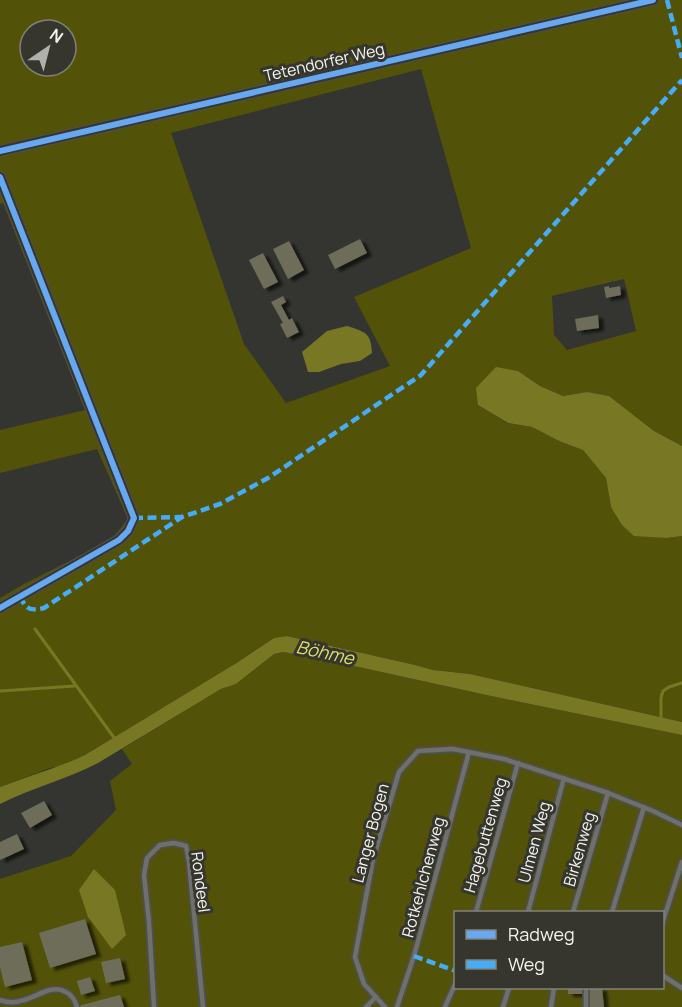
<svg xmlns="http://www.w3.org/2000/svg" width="682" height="1007" font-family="Manrope,sans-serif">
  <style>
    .green { fill: #535209; fill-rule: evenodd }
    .water { fill: #787724 }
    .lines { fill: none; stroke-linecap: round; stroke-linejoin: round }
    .stream { stroke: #787724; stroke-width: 3 }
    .building { fill: #6d6d5a; filter: url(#shadow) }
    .service-casing { stroke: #4f504c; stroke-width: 8 }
    .minor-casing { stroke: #4f504c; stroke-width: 12 }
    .service { stroke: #6f6f6c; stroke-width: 4.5 }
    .minor { stroke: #6f6f6c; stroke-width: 9 }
    .quiet { stroke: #46acf6; stroke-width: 4.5; stroke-dasharray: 9 4.5; stroke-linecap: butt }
    .cycleway-casing { stroke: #36362e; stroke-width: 10 }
    .cycleway { stroke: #66a8f1; stroke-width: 6 }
    .labels { text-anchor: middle; stroke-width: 6; stroke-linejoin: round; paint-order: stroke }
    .street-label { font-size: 16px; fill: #f4f4ef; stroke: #36362e }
    .water-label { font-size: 18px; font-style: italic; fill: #dedf69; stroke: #36362e }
  </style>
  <defs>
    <filter id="shadow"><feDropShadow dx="5" dy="3" stdDeviation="1.5" flood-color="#0009"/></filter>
  </defs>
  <rect width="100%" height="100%" fill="#343430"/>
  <g class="green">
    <path d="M0 0H682V446L654 431 609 396 587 392 563 396 540 386 518 371 478 405 507 423 532 427 559 441 583 450 606 478 611 507 667 538 682 536V722L470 674 433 670 415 665 287 636 274 638 238 662 85 755 62 766 50 768 0 787V598L22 585 111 540 128 519 97 449 0 473V430L85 410 3 203 0 204ZM30 30H66V66H30ZM421 69 471 248 354 297 390 366 286 403 244 344 171 133ZM624 279 636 331 567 350 554 335 552 296Z"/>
    <path d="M283 652 322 659 491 696 682 735V1007H0V879L71 856 116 810 110 781 132 764 122 749 221 689 236 684 274 654ZM456 912H662V988H456Z"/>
  </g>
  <g class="water">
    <path d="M347 326C366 332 371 333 372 353L360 361 341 364 319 372H308L302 352 327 331Z"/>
    <path d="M496 367 518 371 540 386 563 396 587 392 609 396 654 431 682 446V536L667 538 634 536 622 525 611 507 606 478 583 450 559 441 532 427 508 423 478 405 476 388Z"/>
    <path d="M287 636 415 665 433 670 470 674 682 722V735L491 696 322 659 283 652 274 654 236 684 221 689 98 763C67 779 32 788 0 804V787C28 776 58 768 85 755L238 662 274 638Z"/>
    <path d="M94 869 115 890 126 935 112 949 88 917 79 890Z"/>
  </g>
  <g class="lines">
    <g class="stream">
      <path d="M35 629 115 739"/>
      <path d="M0 691 75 686"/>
      <path d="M661 719V698L663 691 669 687 682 683"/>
    </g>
  </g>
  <g class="building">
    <path d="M360 239 367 253 335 269 328 255Z"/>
    <path d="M289 241 304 270 288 279 273 249Z"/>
    <path d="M263 253 278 282 264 289 249 260Z"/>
    <path d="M609 286V288L620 286 621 295 606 298 604 287Z"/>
    <path d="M283 296 286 302 281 305 289 320 292 318 299 332 287 338 280 324 283 323 271 302Z"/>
    <path d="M598 315 599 328 577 331 575 319Z"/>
    <path d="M44 801 52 815 30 828 21 813Z"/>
    <path d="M17 834 24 849 0 860V842Z"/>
    <path d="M85 919 96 954 50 968 39 933Z"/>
    <path d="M22 942 32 980 5 987 0 967V947Z"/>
    <path d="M120 958 125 979 106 983 101 962Z"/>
    <path d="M90 977 95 991 81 995 77 981Z"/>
    <path d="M568 988H583L584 994H568Z"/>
    <path d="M588 988H602L604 1007H589Z"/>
    <path d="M120 995 124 1007H78V1006Z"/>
  </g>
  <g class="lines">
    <g class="service-casing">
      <g id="service">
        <path d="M476 912 518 763"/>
        <path d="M528 912 564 778"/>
        <path d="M573 912 608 793"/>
        <path d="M612 912 644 807"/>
        <path d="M662 924 682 862"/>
        <path d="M662 975 682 988"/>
        <path d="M586 988V1007"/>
        <path d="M0 1000C8 1003 16 1003 24 1000 39 996 51 984 66 992 72 995 75 1000 77 1007"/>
        <path d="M154 1007 149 922 144 875 147 858 160 845 174 843 186 846 189 861 203 1007"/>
        <path d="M366 1007 376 997"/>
        <path d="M385 1007 364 984 355 957 373 859 399 772 418 751 453 749 504 759 608 793 653 811 682 825"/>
        <path d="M397 1007 414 956 469 752"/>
        <path d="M445 1007 456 982"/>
        <path d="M503 1007 509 988"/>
        <path d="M551 1007 554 988"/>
      </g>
    </g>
    <g class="minor-casing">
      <g id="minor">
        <path d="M0 151 653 0"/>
        <path d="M0 177 134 518 128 531 119 540 0 608"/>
      </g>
    </g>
    <use href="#service" class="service"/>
    <use href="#minor" class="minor"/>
    <g class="quiet">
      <path d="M667 0 682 58"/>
      <path d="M134 518 182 517"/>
      <path d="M20 596C26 610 30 611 44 608L182 517 220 504 268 478 421 375 682 80"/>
      <path d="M414 956 456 971"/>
    </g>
    <g class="cycleway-casing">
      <g id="cycleway">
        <path d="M0 151 653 0"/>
        <path d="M0 177 134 518 128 531 119 540 0 608"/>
      </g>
    </g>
    <use href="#cycleway" class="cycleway"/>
  </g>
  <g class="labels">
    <g class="street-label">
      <text transform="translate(324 62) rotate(-13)" y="6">Tetendorfer Weg</text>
      <text transform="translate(370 833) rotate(-75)" y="6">Langer Bogen</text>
      <text transform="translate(485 835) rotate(-74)" y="6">Hagebuttenweg</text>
      <text transform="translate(534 842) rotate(-75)" y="6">Ulmen Weg</text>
      <text transform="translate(579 849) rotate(-74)" y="6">Birkenweg</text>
      <text transform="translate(423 877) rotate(-75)" y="6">Rotkehlchenweg</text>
      <text transform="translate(201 882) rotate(83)" y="6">Rondeel</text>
    </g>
    <g class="water-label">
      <text transform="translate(325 653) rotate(12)" y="6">Böhme</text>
    </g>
  </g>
  <rect x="454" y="911" width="210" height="78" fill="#36362e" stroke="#82827b" stroke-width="1.5"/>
  <rect x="466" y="930" width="30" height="9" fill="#66a8f1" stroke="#82827b" stroke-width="1.5"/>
  <text x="508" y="941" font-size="18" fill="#f4f4ef">Radweg</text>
  <rect x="466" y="960" width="30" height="9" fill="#46acf6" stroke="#82827b" stroke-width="1.5"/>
  <text x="508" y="971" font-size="18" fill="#f4f4ef">Weg</text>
  <g transform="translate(48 48) rotate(35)"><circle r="28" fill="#36362e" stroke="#82827b" stroke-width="1.5"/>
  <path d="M0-4.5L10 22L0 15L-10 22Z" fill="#b1b1ac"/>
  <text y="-9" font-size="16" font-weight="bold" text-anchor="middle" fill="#f4f4ef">N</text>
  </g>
</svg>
